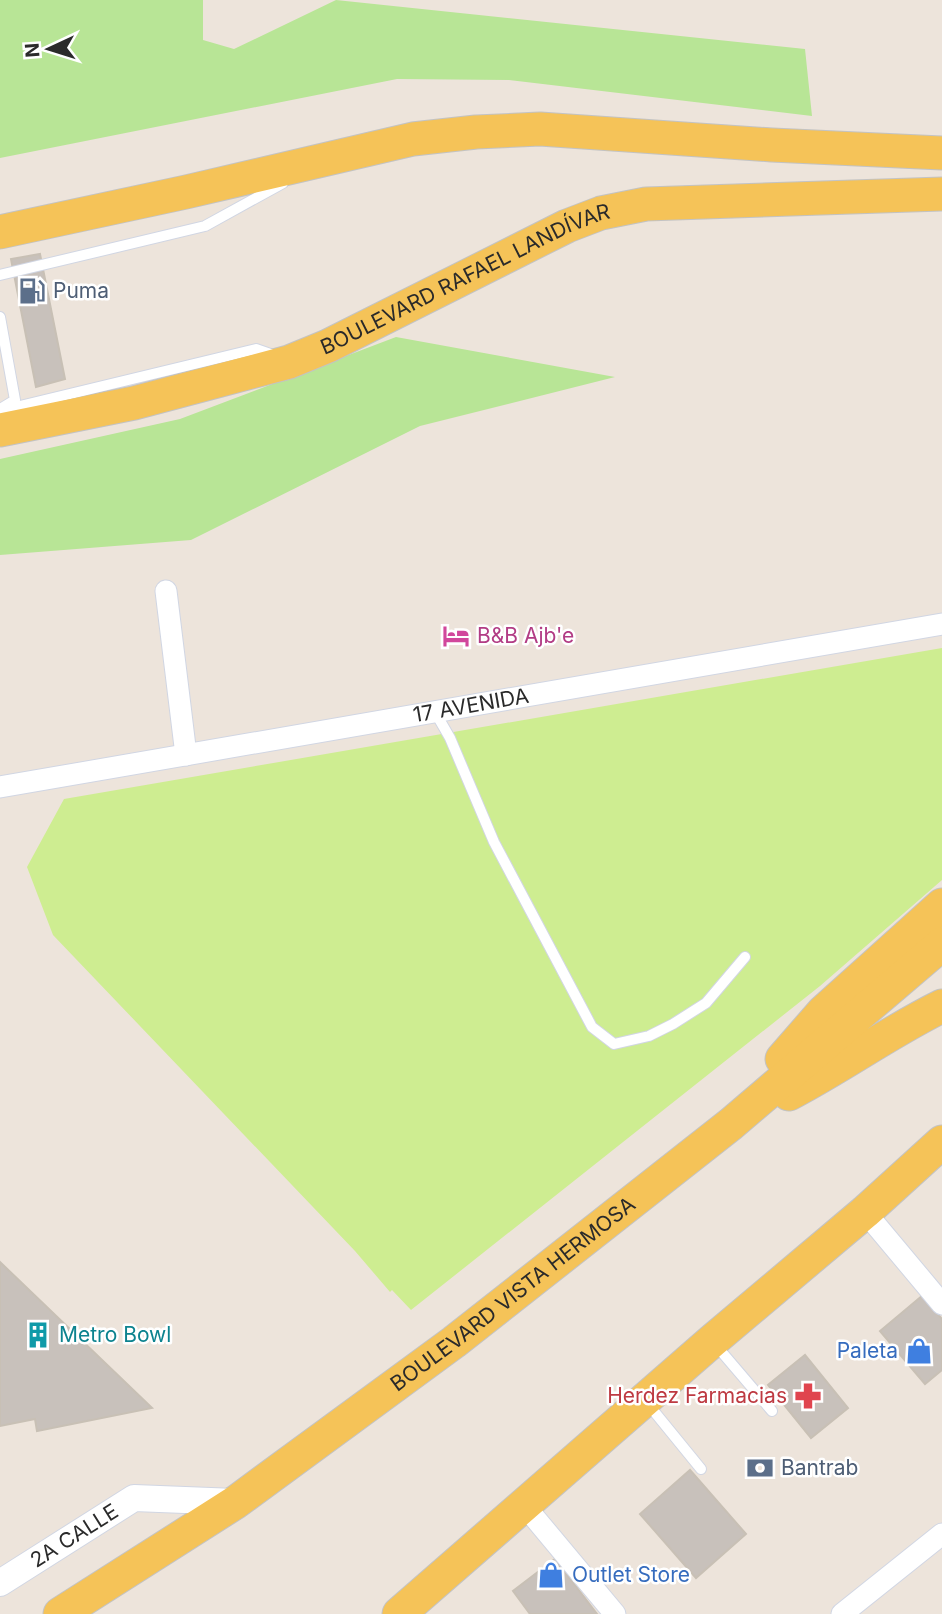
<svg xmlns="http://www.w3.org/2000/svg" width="942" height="1614" font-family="Inter,sans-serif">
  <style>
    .green { fill: #b8e596 }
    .pitch { fill: #ceed91 }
    .building { fill: #c8c1bb; stroke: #c8c0b5; stroke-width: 2 }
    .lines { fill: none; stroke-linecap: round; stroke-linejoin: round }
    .service-casing { stroke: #d1d6e3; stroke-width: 12 }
    .minor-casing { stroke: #d1d6e3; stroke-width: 23 }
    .tertiary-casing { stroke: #d1d6e3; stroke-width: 28 }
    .primary-casing { stroke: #c3c3c3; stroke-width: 35 }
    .service { stroke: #fff; stroke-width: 10 }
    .minor { stroke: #fff; stroke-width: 21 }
    .tertiary { stroke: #fff; stroke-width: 26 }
    .primary { stroke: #f5c358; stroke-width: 33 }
    .labels { text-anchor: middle; stroke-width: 5; stroke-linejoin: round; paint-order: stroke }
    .street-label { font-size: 21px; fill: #2a2a2a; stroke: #fff }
    .service-label { font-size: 21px; fill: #4e5e75; stroke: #fff; text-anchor: start }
    .hotel-label { font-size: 21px; fill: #b23c85; stroke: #fff; text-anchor: start }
    .culture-label { font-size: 21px; fill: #0d838f; stroke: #fff; text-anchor: start }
    .shop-label { font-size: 21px; fill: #366cbe; stroke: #fff; text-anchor: end }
    .health-label { font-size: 21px; fill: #be3a42; stroke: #fff; text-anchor: end }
  </style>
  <rect width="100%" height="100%" fill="#ede4db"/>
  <g class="green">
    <path d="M0 0H203V40L234 49 336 0 805 49 812 116 509 80 397 79 0 158Z"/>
    <path d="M396 337 615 377 420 426 191 540 0 555V459L180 419Z"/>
  </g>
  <path class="pitch" d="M942 648V880L820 986 411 1310 392 1290 390 1292 355 1251 53 935 27 867 64 799Z"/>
  <g class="building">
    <path d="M40 254 65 379 36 387 11 259Z"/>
    <path d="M0 1262 152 1408 37 1431 35 1419 0 1426Z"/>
    <path d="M922 1296 942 1319V1370L925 1384 880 1331Z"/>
    <path d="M805 1355 848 1408 811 1438 768 1385Z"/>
    <path d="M690 1470 746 1534 696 1578 640 1514Z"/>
    <path d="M555 1559 597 1614H530L513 1591Z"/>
  </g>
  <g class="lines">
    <g class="service-casing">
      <g id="service">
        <path d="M0 275 205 226 283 183"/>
        <path d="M0 317 15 400 2 408"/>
        <path d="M0 411 256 349 276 356"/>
        <path d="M435 712 450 738 494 842 592 1027 614 1044 649 1036 673 1024 706 1003 745 957"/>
        <path d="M714 1343 772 1411"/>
        <path d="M648 1404 701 1469"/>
      </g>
    </g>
    <g class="minor-casing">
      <g id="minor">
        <path d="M166 591 186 755"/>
        <path id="s1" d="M0 787 942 624"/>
        <path d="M865 1212 942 1304"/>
        <path d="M524 1505 615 1614"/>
        <path d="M842 1614 942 1534"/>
      </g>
    </g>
    <g class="tertiary-casing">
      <g id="tertiary">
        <path id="s2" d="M0 1583 134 1498 236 1502"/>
      </g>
    </g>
    <g class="primary-casing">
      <g id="primary">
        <path d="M0 232 186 192 413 139 476 132 540 129 772 145 942 153"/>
        <path id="s3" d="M0 430 134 403 289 362 328 346 567 226 601 213 646 204 942 194"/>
        <path d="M782 1059 823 1012 942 905"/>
        <path d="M789 1094C841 1067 889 1032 942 1006"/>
        <path id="s4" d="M60 1614 236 1502 454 1342 731 1124 942 944"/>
        <path d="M399 1614 712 1341 865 1212 942 1142"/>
      </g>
    </g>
    <use href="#service" class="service"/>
    <use href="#minor" class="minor"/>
    <use href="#tertiary" class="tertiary"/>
    <use href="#primary" class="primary"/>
  </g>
  <defs>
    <g id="fuel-bare" transform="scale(2.1)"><path d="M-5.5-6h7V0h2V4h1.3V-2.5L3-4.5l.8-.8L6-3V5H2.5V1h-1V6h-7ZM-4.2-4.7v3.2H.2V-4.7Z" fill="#5c6f8a" stroke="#fff" stroke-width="2.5" paint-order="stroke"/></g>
    <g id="hotel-bare" transform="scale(2.1)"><path d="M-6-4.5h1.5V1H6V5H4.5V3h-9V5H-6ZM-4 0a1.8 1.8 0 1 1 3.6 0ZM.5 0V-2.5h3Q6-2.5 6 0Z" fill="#d1479c" stroke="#fff" stroke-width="2.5" paint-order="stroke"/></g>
    <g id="building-bare" transform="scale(2.1)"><path d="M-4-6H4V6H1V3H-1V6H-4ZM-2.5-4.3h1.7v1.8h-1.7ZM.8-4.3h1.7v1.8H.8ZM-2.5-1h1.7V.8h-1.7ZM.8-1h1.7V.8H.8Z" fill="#0f9aa8" stroke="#fff" stroke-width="2.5" paint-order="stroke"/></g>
    <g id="shop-bare" transform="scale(2.1)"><path d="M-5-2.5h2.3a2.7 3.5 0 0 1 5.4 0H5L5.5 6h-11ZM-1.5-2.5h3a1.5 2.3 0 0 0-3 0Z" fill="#3f7fe0" stroke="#fff" stroke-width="2.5" paint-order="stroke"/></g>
    <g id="pharmacy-bare" transform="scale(2.1)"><path d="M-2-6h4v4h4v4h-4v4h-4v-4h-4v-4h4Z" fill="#e0444e" stroke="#fff" stroke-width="2.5" paint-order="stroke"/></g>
    <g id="bank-bare" transform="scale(2.1)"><path d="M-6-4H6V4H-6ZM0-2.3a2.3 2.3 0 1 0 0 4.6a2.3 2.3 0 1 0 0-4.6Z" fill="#5c6f8a" stroke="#fff" stroke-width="2.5" paint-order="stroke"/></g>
  </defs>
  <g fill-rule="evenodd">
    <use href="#fuel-bare" x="32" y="291"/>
    <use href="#hotel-bare" x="456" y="636"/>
    <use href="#building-bare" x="38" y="1335"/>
    <use href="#shop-bare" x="919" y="1351"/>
    <use href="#pharmacy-bare" x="808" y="1396"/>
    <use href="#bank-bare" x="760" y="1468"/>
    <use href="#shop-bare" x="551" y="1575"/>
  </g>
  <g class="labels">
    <g class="street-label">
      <text dy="7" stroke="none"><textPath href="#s3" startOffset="492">BOULEVARD RAFAEL LANDÍVAR</textPath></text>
      <text dy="7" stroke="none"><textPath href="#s1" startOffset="478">17 AVENIDA</textPath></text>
      <text dy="7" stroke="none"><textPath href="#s4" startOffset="555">BOULEVARD VISTA HERMOSA</textPath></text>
      <text dy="7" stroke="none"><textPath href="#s2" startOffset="88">2A CALLE</textPath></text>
    </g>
    <g class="service-label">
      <text x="53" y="298">Puma</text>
      <text x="781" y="1475">Bantrab</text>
    </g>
    <g class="hotel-label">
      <text x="477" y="643">B&amp;B Ajb'e</text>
    </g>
    <g class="culture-label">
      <text x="59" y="1342">Metro Bowl</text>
    </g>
    <g class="shop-label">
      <text x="898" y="1358">Paleta</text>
      <text x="572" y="1582" text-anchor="start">Outlet Store</text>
    </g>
    <g class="health-label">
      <text x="787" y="1403">Herdez Farmacias</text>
    </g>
  </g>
  <g transform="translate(49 49) rotate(266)" stroke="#ffffff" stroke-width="5" paint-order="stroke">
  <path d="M0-5L12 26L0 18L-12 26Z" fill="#2a2a2a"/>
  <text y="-10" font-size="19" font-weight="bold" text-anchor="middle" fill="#2a2a2a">N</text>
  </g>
</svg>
